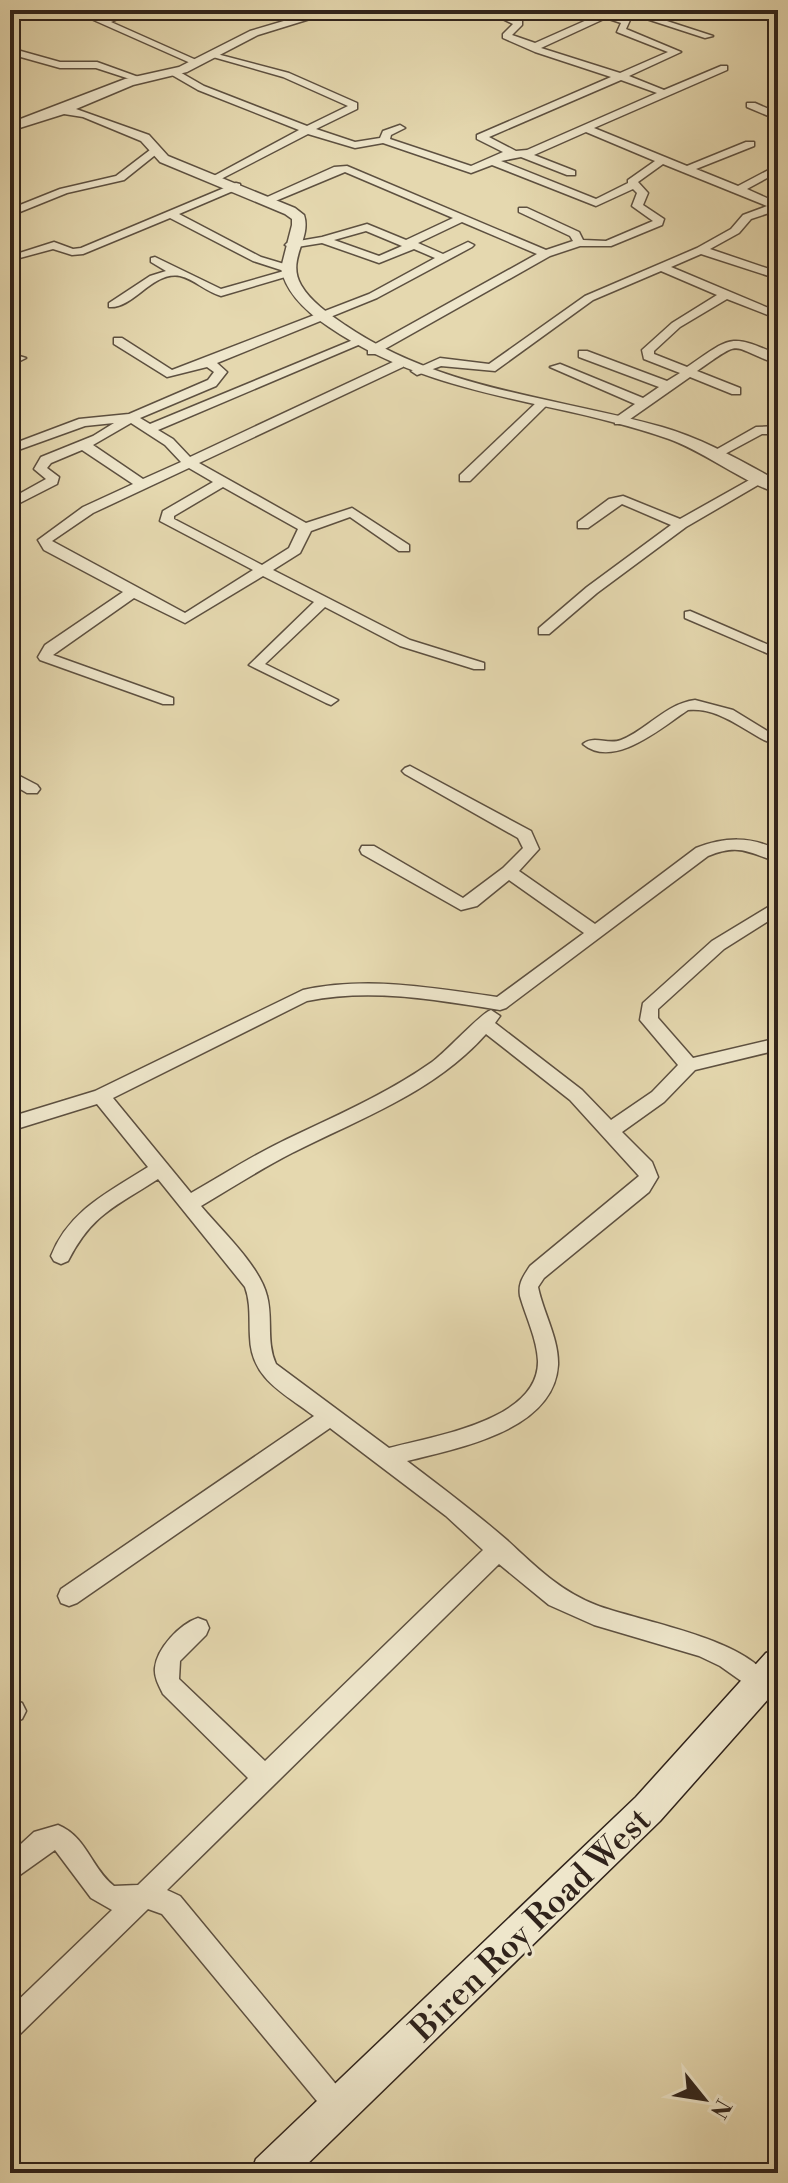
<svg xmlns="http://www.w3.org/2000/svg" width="788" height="2183" font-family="'Libre Bodoni',serif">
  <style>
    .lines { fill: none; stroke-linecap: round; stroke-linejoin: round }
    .minor-casing { stroke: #5d5040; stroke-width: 3 }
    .tertiary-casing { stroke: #5d5040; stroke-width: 3 }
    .secondary-casing { stroke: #30231b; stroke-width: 3 }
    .minor { fill: #eee6cb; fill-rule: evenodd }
    .tertiary { fill: #eee6cb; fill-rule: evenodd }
    .secondary { fill: #eee6cb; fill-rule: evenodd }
    .labels { text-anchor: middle; stroke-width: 6; stroke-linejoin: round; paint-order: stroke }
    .near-street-label { font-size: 34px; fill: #30231b; stroke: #eee6cb }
  </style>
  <rect width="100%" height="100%" fill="#e5d8af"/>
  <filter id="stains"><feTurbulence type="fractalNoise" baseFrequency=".0025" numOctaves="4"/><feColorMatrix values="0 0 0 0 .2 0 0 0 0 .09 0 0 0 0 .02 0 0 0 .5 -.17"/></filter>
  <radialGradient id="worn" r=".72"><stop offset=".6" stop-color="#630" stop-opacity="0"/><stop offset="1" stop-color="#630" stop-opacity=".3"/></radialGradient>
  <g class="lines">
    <g class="minor-casing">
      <g id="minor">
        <path d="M71 10H84L103 18 125 10H138L111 22 203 63 195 65Z"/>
        <path d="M484 10H497L522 21V25L512 35 535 43 598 15 587 10H601L630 20 626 29 681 52 629 76 664 90 721 66H727V70L594 128 687 166 746 142H754V146L696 169 738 186 778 165V172L747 189 778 203V210L751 219 739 233 710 249 778 272V279L701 254 671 267 778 312V319L727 299 680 327 654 351V354L687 367C730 338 729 332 778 355V364C727 347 746 337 697 371L740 388V394H732L690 377 623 424H615V418L635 404 550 367 560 364 643 398 659 387 579 357V351H587L667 381 680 373 644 359 642 350 672 323 717 295 661 271 593 300 495 371 441 366 417 375 411 371 440 358 489 364 585 296 697 248 731 229 743 215 767 206 663 164 638 182 648 193 643 205 664 219 662 225 611 246H580L550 256 376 354H368V348L537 254 462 222 418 243 443 254 468 242 474 245 472 247 377 298 217 363 227 372 216 386 140 418 150 424 353 340 363 343 158 430 173 439 190 457 395 361H403V367L199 463 306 523 352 508 409 545V551H399L350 517 311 531 300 553 273 570 410 640 484 663V669H474L400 646 325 607 265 664 338 700 331 705 326 703 249 665 314 602 263 576 185 623 134 598 53 655 173 698V704H163L40 660 38 657 45 645 123 592 44 550 38 540 83 507 133 484 82 450 51 463 47 468 59 477 57 484 10 508V499L46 479 34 469 41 457 93 436 114 423 85 426 10 453V445L79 419 129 414 208 380 214 372 207 367 167 377 114 344V338H122L172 370 369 294 435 258 414 249 379 263 322 243 291 248 285 245 287 243 322 237 367 224 406 240 453 218 345 172 273 202H265V198L334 167 347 166 546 250 573 241 570 236 519 212V208H527L579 232 583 240 606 241 653 221 632 206 637 193 633 189 596 206 492 165 471 173 383 143 355 148 308 134 219 180 210 178 299 130 198 90 172 75V71H178L204 86 307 126 348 106 283 77 213 57V53L289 73 357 103V109L316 129 355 142 380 138 383 131 400 125 405 128 391 135 390 139 471 166 503 152 477 139V135L611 77 535 52 503 38V34L513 24ZM606 18 621 23 617 32 668 52 620 73 541 48ZM621 80 657 93 527 150 516 151 489 137ZM586 132 655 161 628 180V183L596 199 501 161 521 157 567 175H575V171L534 155ZM366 231 402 246 379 256 334 240ZM131 423 165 445 181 462 143 479 93 445ZM189 468 213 482 163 511 160 521 253 570 185 613 52 541 93 513ZM223 487 298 529 289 548 262 565 174 519V516Z"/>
        <path d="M619 10H633L713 36 705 38Z"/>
        <path d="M720 10H731L738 15 730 17Z"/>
        <path d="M10 48 60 62H97L144 79 139 82 96 68H60L10 54Z"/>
        <path d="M747 103H755L778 113V120L747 107Z"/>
        <path d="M150 150 159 152 124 180 67 193 10 216V209L60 189 116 176Z"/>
        <path d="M236 183 240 184V188L179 214 261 257 291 266 292 275 221 296C206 292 194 279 180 276 152 271 134 309 109 307V303L150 276 166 271 151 262V258L155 257 221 289 284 271 253 261 170 218 83 254 72 255 53 249 16 259 10 256 54 242 73 249 81 248Z"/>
        <path d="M16 355 26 358 10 366V358Z"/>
        <path d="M538 401 548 404 470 481H460V475Z"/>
        <path d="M778 426V434H762L723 455 712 452 756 427Z"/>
        <path d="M760 474 765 475V481L686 527 597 593 549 634H539V628L587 587 671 525 622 504 588 528H578V522L609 499 623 496 680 519Z"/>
        <path d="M690 611 778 649V658L685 618V612Z"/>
        <path d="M695 700 733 710 777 737 769 742 764 740C740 727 716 707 688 710 662 727 614 770 583 744 594 735 608 745 621 740 647 730 665 704 695 700Z"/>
        <path d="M410 766 531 831 539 849 519 871 595 924 696 848C725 837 750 836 778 850V862C749 853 740 843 708 856L506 1008 500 1010C436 1000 372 988 307 1001L113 1098 191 1193C221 1176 250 1157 281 1142 333 1117 385 1095 432 1062 446 1052 481 1013 491 1010L500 1016 495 1023 582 1090 611 1120 652 1092 678 1065 640 1020 643 1003 712 941 778 901V915L724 949 658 1009V1018L693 1058 778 1038V1050L695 1070 664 1102 622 1132 652 1162 658 1177 649 1192 544 1278 538 1287C543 1312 559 1339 558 1365 554 1431 458 1448 407 1461 441 1487 476 1513 508 1541 536 1567 560 1591 596 1605 640 1622 753 1639 772 1684L769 1692 761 1695 720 1666 699 1656 594 1625 549 1605 499 1564 167 1890 180 1896 349 2100 353 2109 349 2118 340 2122 331 2118 162 1914 148 1909 19 2035 10 2039V2008L112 1910 91 1898 55 1850 10 1882V1854L34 1832 58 1825C87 1837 91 1868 114 1886L138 1885 248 1778 163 1694C159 1686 154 1677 155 1668 157 1648 180 1624 198 1618L206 1621 209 1628 206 1635 180 1661 179 1679 265 1761 483 1550 446 1516 330 1428 77 1603 69 1606 61 1603 58 1596 61 1589 314 1416C284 1393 251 1379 250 1337 249 1320 251 1303 245 1287L158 1179C115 1207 92 1214 68 1261L61 1264 54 1261 51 1256C69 1210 109 1192 148 1167L97 1104 10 1131V1117L95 1091 303 990C369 976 432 988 497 997L584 933 509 880 477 906 461 910 362 854 360 850 362 846H374L463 898 503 868 523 848 518 838 405 774 402 771 405 768ZM486 1034 570 1100 639 1176 530 1266C523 1277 518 1283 520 1296 526 1317 537 1339 538 1361 539 1421 433 1436 389 1448L276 1364C266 1342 273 1319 267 1296 260 1266 221 1230 201 1206 231 1188 261 1169 292 1153 359 1119 435 1092 486 1034Z"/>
        <path d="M10 771 37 785 40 789 37 793H27L10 783Z"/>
        <path d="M14 1700 22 1703 26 1711 22 1719 10 1725V1702Z"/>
      </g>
    </g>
    <g class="tertiary-casing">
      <path id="tertiary" d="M321 10H339L258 35 187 72 133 85 76 109 149 135 168 156 295 208 304 215C312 239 286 259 301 285 311 302 329 314 345 325 440 390 555 397 662 427 704 439 741 461 778 481V493C746 484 705 452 669 439 552 398 436 400 329 327 308 313 286 294 281 268L292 225V219L285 214 160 162 141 141 83 117 64 114 10 131V123L125 79 179 67 250 31Z"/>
    </g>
    <g class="secondary-casing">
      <path id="secondary" d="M778 1649V1688L660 1821 298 2173H251L256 2159 636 1797 766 1653Z"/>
    </g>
    <use href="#minor" class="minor"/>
    <use href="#tertiary" class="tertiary"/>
    <use href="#secondary" class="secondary"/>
  </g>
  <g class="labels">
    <g class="near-street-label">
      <text transform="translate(530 1924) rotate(-44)" y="12">Biren Roy Road West</text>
    </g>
  </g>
  <rect width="788" height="2183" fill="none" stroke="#e5d8af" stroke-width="40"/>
  <rect x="12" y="12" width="764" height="2159" fill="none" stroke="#30231b" stroke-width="4"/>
  <rect x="20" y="20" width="748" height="2143" fill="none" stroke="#30231b" stroke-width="2"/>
  <g transform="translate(704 2099) rotate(120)" stroke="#eee6cb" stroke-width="6" paint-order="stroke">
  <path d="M0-6L14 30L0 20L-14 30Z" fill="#30231b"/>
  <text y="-12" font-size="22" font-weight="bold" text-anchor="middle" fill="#30231b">N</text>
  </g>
  <rect width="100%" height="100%" filter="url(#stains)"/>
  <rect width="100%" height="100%" fill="url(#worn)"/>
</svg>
